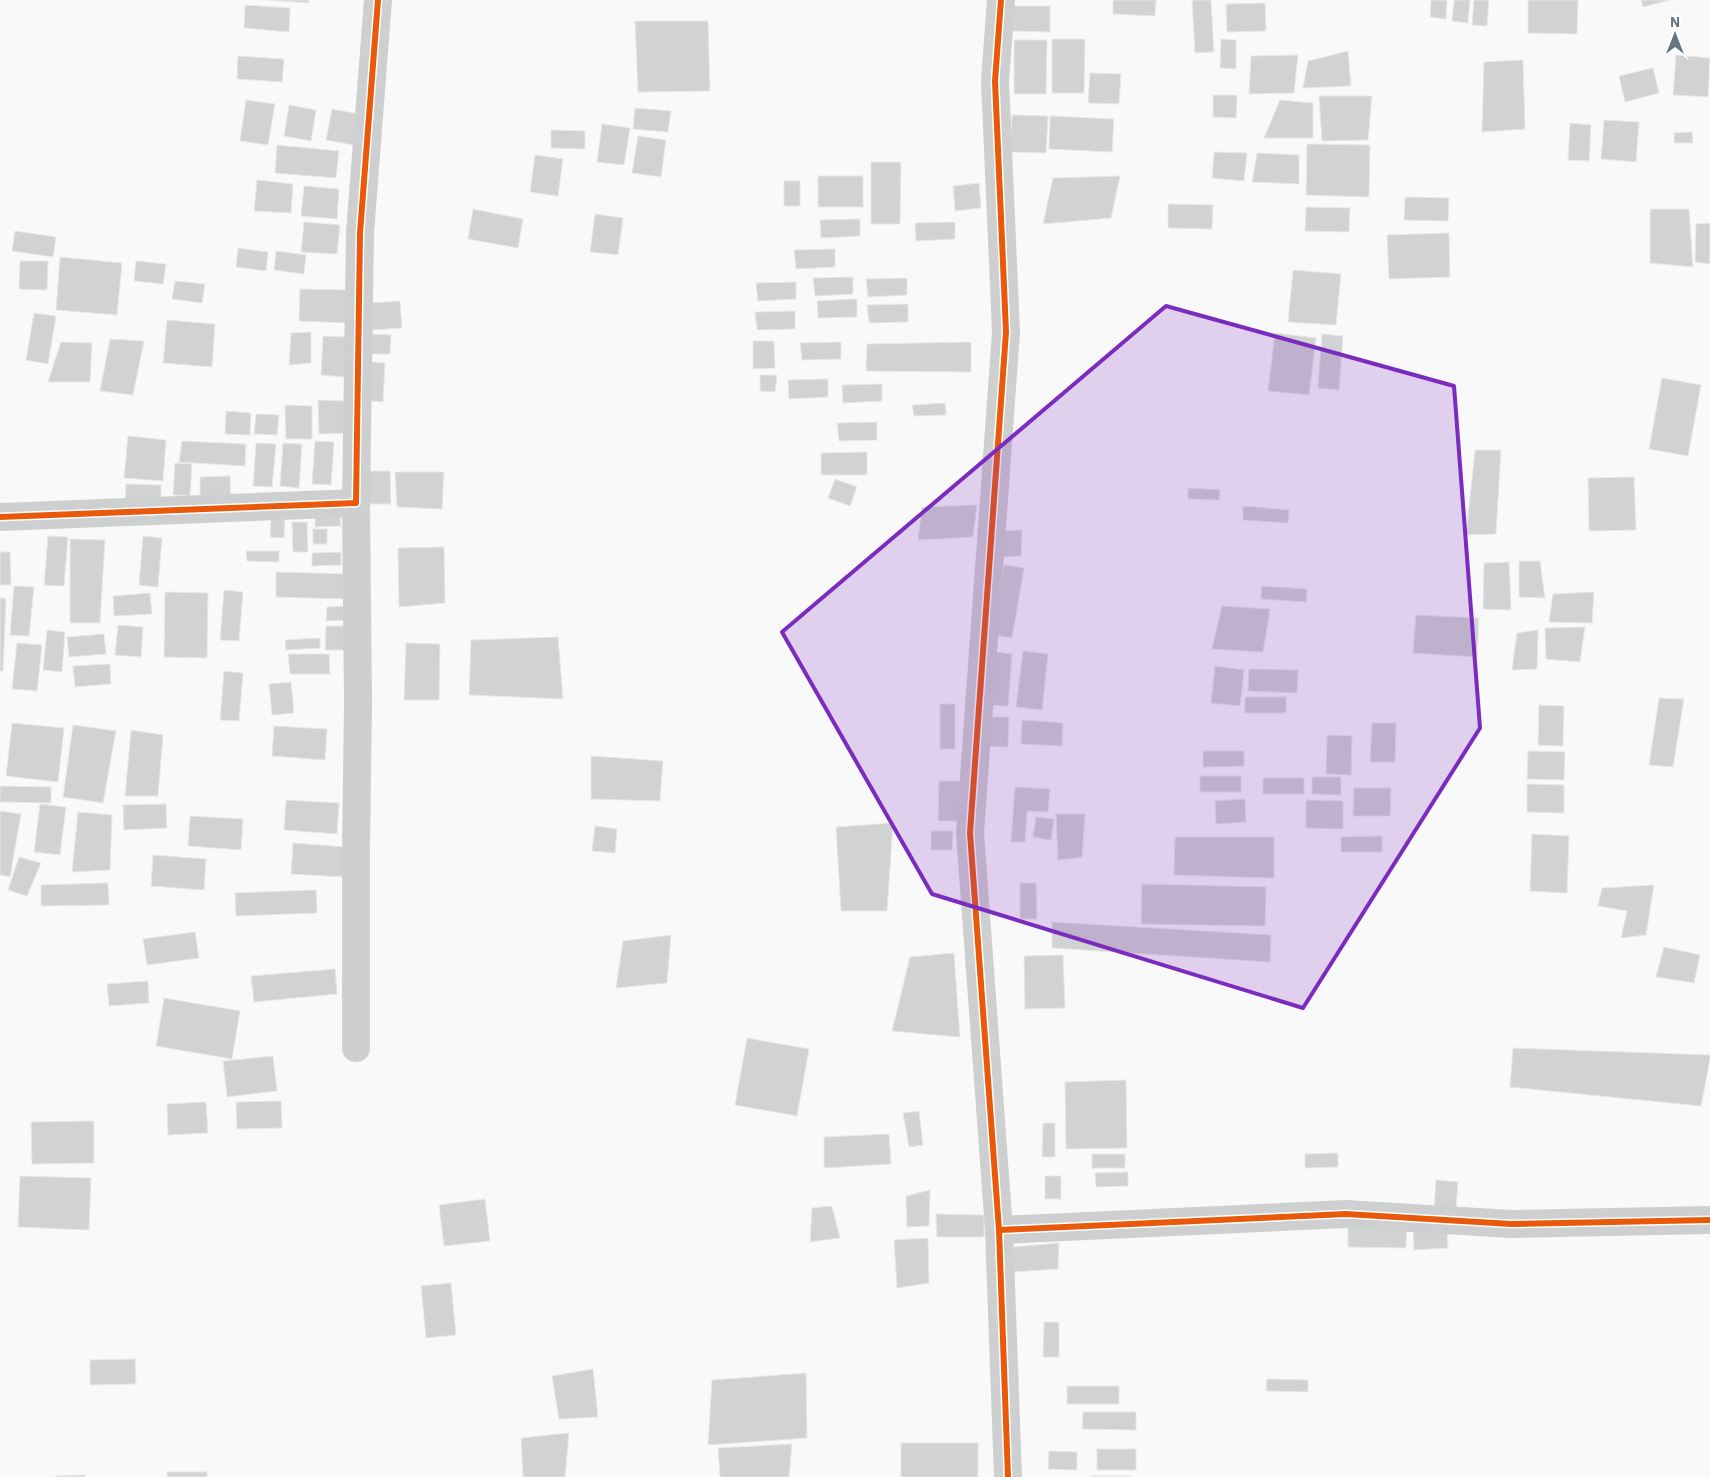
<svg xmlns="http://www.w3.org/2000/svg" width="1710" height="1477" font-family="'IBM Plex Sans',sans-serif">
  <style>
    .building { fill: #d0d2d3; stroke: #e8e8e8 }
    .lines { fill: none; stroke-linecap: round; stroke-linejoin: round }
    .minor { stroke: #cecfd0; stroke-width: 28 }
    .cycleway-casing { stroke: #fff; stroke-width: 9 }
    .cycleway { stroke: #e8590c; stroke-width: 6 }
    .marked { fill: #7b2cbf; fill-opacity: 0.2; stroke: #7b2cbf; stroke-width: 4; stroke-linejoin: round }
  </style>
  <rect width="100%" height="100%" fill="#f9f9f9"/>
  <g class="building">
    <path d="M266 0H309V3Z"/>
    <path d="M1113 0H1156L1155 16 1113 14Z"/>
    <path d="M1192 0H1211L1214 52 1195 53Z"/>
    <path d="M1431 0H1447L1446 19 1430 17Z"/>
    <path d="M1454 0H1470L1468 23 1452 21Z"/>
    <path d="M1474 0H1489L1487 26 1472 25Z"/>
    <path d="M1528 0H1578L1577 34 1528 33Z"/>
    <path d="M1641 0H1670L1643 7Z"/>
    <path d="M1265 3 1266 31 1227 32 1226 4Z"/>
    <path d="M245 5 290 8 289 32 244 28Z"/>
    <path d="M1013 6H1050V32L1012 31Z"/>
    <path d="M635 21H708L710 91 638 92Z"/>
    <path d="M1052 39H1085L1084 93H1052Z"/>
    <path d="M1221 39 1236 40V69L1220 68Z"/>
    <path d="M1014 40H1047L1046 94H1014Z"/>
    <path d="M1348 51 1351 86 1303 88 1308 61Z"/>
    <path d="M1298 55 1294 93 1249 94 1251 56Z"/>
    <path d="M1676 55 1710 58 1708 97 1673 95Z"/>
    <path d="M238 56 284 59 282 82 237 79Z"/>
    <path d="M1523 60 1525 129 1482 132 1484 62Z"/>
    <path d="M1653 68 1659 93 1625 102 1619 76Z"/>
    <path d="M1090 73 1121 74 1119 104 1088 103Z"/>
    <path d="M1213 95H1237L1236 118 1213 117Z"/>
    <path d="M1319 96H1372L1368 140 1322 141Z"/>
    <path d="M246 100 275 104 268 145 240 141Z"/>
    <path d="M1280 100 1313 103V138H1264Z"/>
    <path d="M289 105 316 110 311 141 284 136Z"/>
    <path d="M635 108 671 111 668 132 633 129Z"/>
    <path d="M332 109 359 114 354 145 326 140Z"/>
    <path d="M1012 115 1048 116 1046 153 1010 152Z"/>
    <path d="M1050 116 1114 119 1112 152 1049 149Z"/>
    <path d="M1604 120 1639 122 1636 162 1601 159Z"/>
    <path d="M1570 123 1591 125 1589 161 1568 160Z"/>
    <path d="M602 124 630 128 624 165 597 162Z"/>
    <path d="M551 130 585 131V149L551 148Z"/>
    <path d="M1692 132 1693 143H1674V133Z"/>
    <path d="M638 136 666 140 661 177 632 173Z"/>
    <path d="M1307 144 1370 145 1369 197 1306 195Z"/>
    <path d="M277 145 339 151 336 178 275 173Z"/>
    <path d="M1214 152 1247 153 1244 181 1212 178Z"/>
    <path d="M1257 153 1299 155V184L1252 182Z"/>
    <path d="M535 155 563 159 558 196 530 192Z"/>
    <path d="M871 162H901L900 224H871Z"/>
    <rect x="818" y="176" width="45" height="31"/>
    <path d="M1120 176 1111 218 1043 224 1053 178Z"/>
    <path d="M257 180 293 184 291 213 254 211Z"/>
    <rect x="784" y="181" width="16" height="25"/>
    <path d="M979 183 981 208 955 211 953 186Z"/>
    <path d="M304 186 339 189 337 219 301 216Z"/>
    <path d="M1405 197 1449 198 1448 221 1404 220Z"/>
    <path d="M1168 204 1213 205 1212 229 1168 228Z"/>
    <path d="M1306 207 1350 208 1349 232 1305 231Z"/>
    <path d="M473 209 523 219 518 248 468 239Z"/>
    <path d="M1650 209H1689L1693 267 1650 263Z"/>
    <path d="M595 214 623 218 618 255 590 252Z"/>
    <path d="M860 219V236L821 238 820 220Z"/>
    <path d="M304 222 340 225 337 254 301 252Z"/>
    <path d="M955 222V239L916 241 915 223Z"/>
    <path d="M1710 223V264L1695 262 1696 224Z"/>
    <path d="M15 231 56 237 53 257 12 251Z"/>
    <path d="M1449 233 1450 277 1389 279 1387 235Z"/>
    <path d="M238 248 268 252 266 271 236 267Z"/>
    <path d="M835 249V267L796 269 794 250Z"/>
    <path d="M276 251 306 255 304 274 274 270Z"/>
    <path d="M60 257 122 263 117 315 56 310Z"/>
    <path d="M20 261H48L47 290 19 289Z"/>
    <path d="M136 261 166 264 163 284 134 281Z"/>
    <path d="M1293 270 1341 274 1336 325 1288 322Z"/>
    <path d="M853 277V294L815 296 813 278Z"/>
    <path d="M907 278V295L868 297 866 279Z"/>
    <path d="M175 281 205 284 202 303 172 299Z"/>
    <path d="M796 282V299L758 301 756 283Z"/>
    <path d="M300 289 349 290 348 323 299 321Z"/>
    <path d="M857 299V317L818 318 817 301Z"/>
    <path d="M400 301 402 328 372 330 370 303Z"/>
    <path d="M908 304V322L869 323 867 305Z"/>
    <path d="M795 311V329L757 330 755 312Z"/>
    <path d="M34 313 56 316 48 364 26 360Z"/>
    <path d="M167 320 215 324 212 367 163 363Z"/>
    <path d="M311 332V363L289 365 291 333Z"/>
    <path d="M1275 333 1316 338 1309 395 1268 391Z"/>
    <path d="M370 334 391 335 390 354H369Z"/>
    <path d="M1322 334 1343 336 1339 390 1318 388Z"/>
    <path d="M323 336 346 337 344 377 321 375Z"/>
    <path d="M110 339 144 341 133 395 100 391Z"/>
    <path d="M753 341H774L775 368 753 369Z"/>
    <path d="M61 342 92 343 90 382H48Z"/>
    <path d="M841 342V359L802 360 800 343Z"/>
    <path d="M971 342V372L866 371 867 344Z"/>
    <path d="M363 361 385 363 383 402 360 400Z"/>
    <path d="M760 375H777L775 392 760 391Z"/>
    <path d="M1662 378 1701 385 1688 456 1649 449Z"/>
    <path d="M828 379V397L789 399 788 380Z"/>
    <path d="M882 384V401L843 403 842 385Z"/>
    <path d="M318 400 345 401 346 433 319 434Z"/>
    <path d="M945 403 946 415 914 416 912 405Z"/>
    <path d="M285 405 312 406V439H286Z"/>
    <path d="M226 411 251 413 250 435 225 434Z"/>
    <path d="M256 414 279 415 277 435 254 434Z"/>
    <path d="M877 422V440L839 441 837 423Z"/>
    <path d="M128 436 166 440 163 481 124 478Z"/>
    <path d="M182 441 246 444 245 466 179 462Z"/>
    <path d="M315 441 334 442 331 485 312 484Z"/>
    <path d="M256 443 276 444 272 487 253 486Z"/>
    <path d="M283 443 302 444 299 488 280 486Z"/>
    <path d="M1475 450H1501L1496 534 1466 535Z"/>
    <path d="M867 452V475H821V453Z"/>
    <path d="M175 463 192 464 190 496 173 495Z"/>
    <path d="M364 471H390L391 504H364Z"/>
    <path d="M395 472H444L442 509 397 507Z"/>
    <path d="M230 476 231 500 200 501V477Z"/>
    <path d="M1634 477 1636 530 1589 531 1588 478Z"/>
    <path d="M835 479 857 487 850 506 828 498Z"/>
    <path d="M126 484 161 485V502H125Z"/>
    <path d="M1188 488 1220 490 1219 500 1188 499Z"/>
    <path d="M977 505 973 537 918 540 922 507Z"/>
    <path d="M1243 506 1289 510 1288 523 1243 520Z"/>
    <path d="M340 516 341 526 315 527V517Z"/>
    <path d="M271 519 285 520 284 538 270 537Z"/>
    <path d="M292 522H307L308 552H293Z"/>
    <rect x="313" y="529" width="14" height="15"/>
    <path d="M1022 530 1021 556 1003 557 1004 531Z"/>
    <path d="M48 536 68 537 64 586 44 585Z"/>
    <path d="M143 536 162 538 158 587 139 585Z"/>
    <path d="M70 539 105 540 100 623H70Z"/>
    <path d="M444 547 445 603 399 607 398 548Z"/>
    <path d="M246 551H279V562L247 561Z"/>
    <path d="M0 552H10L11 585H0Z"/>
    <path d="M341 552V565L312 566V553Z"/>
    <path d="M1519 561H1540L1545 598 1519 597Z"/>
    <path d="M1509 562 1511 610 1483 609 1484 563Z"/>
    <path d="M1004 565 1024 568 1012 638 993 635Z"/>
    <path d="M276 572 347 574 346 599 276 597Z"/>
    <path d="M14 586 34 587 29 636 10 635Z"/>
    <path d="M1262 586 1307 589 1306 602 1261 599Z"/>
    <path d="M224 590 243 592 239 641 220 640Z"/>
    <path d="M165 592 208 593 207 658 164 657Z"/>
    <path d="M1594 592 1592 623 1549 622 1553 594Z"/>
    <path d="M150 593 152 614 114 616 113 596Z"/>
    <path d="M0 598 6 599 3 671H0Z"/>
    <path d="M347 606V620L326 621 327 607Z"/>
    <path d="M1222 606 1270 609 1263 652 1212 649Z"/>
    <path d="M1416 615 1479 618 1477 657 1413 653Z"/>
    <path d="M118 625 143 627 141 657 115 655Z"/>
    <path d="M326 626H346V650H325Z"/>
    <path d="M1585 627 1580 662 1546 659 1545 628Z"/>
    <path d="M47 630 65 632 62 672 43 670Z"/>
    <path d="M1538 630 1537 669 1512 670 1517 633Z"/>
    <path d="M104 634 106 654 69 657 67 637Z"/>
    <path d="M558 637 563 699 469 695 471 640Z"/>
    <path d="M320 638V648L286 650 285 640Z"/>
    <path d="M17 643 42 645 37 691 12 689Z"/>
    <path d="M406 643 440 644 439 700H404Z"/>
    <path d="M988 651 1012 654 1008 706 984 705Z"/>
    <path d="M1023 651 1048 654 1042 710 1016 707Z"/>
    <path d="M288 654H329L330 674H290Z"/>
    <path d="M110 664 111 684 75 687 73 666Z"/>
    <path d="M1215 666 1244 670 1240 706 1211 703Z"/>
    <path d="M1249 669 1298 670 1297 693 1248 691Z"/>
    <path d="M224 671 243 673 239 721 220 720Z"/>
    <path d="M291 682 294 713 272 715 269 684Z"/>
    <rect x="1245" y="697" width="41" height="16"/>
    <path d="M1659 698 1684 699 1673 767 1649 765Z"/>
    <rect x="940" y="704" width="15" height="45"/>
    <path d="M1539 705 1564 706 1563 746 1538 745Z"/>
    <path d="M983 717H1009L1008 747 982 746Z"/>
    <path d="M1022 720 1063 723 1062 746 1021 744Z"/>
    <path d="M12 723 64 728 58 782 6 776Z"/>
    <path d="M1372 723H1396L1395 762H1370Z"/>
    <path d="M73 725 116 731 103 803 63 797Z"/>
    <path d="M274 726 327 729 325 760 272 756Z"/>
    <path d="M131 730 163 735 158 796H125Z"/>
    <path d="M1327 735 1352 736 1351 775 1326 774Z"/>
    <path d="M1203 751H1244V766L1203 767Z"/>
    <path d="M1528 751 1565 752 1564 780 1527 779Z"/>
    <path d="M591 756 663 761 660 801 591 799Z"/>
    <rect x="1200" y="776" width="41" height="16"/>
    <path d="M1312 777H1341V795L1312 794Z"/>
    <rect x="1263" y="778" width="41" height="16"/>
    <path d="M939 781H961V821H938Z"/>
    <path d="M1527 784 1564 785V813L1527 812Z"/>
    <path d="M0 786 51 787V803L0 802Z"/>
    <path d="M1015 787 1050 789 1048 812 1027 811 1025 842H1011Z"/>
    <path d="M1354 788H1391L1390 816H1353Z"/>
    <path d="M1245 799 1246 822 1216 824 1215 801Z"/>
    <path d="M286 800 339 803 337 834 284 830Z"/>
    <path d="M1306 800 1343 801V829L1306 828Z"/>
    <path d="M40 804 66 807 60 855 34 852Z"/>
    <path d="M166 804 167 828 124 830 123 805Z"/>
    <path d="M0 811 21 814 10 877 0 875Z"/>
    <path d="M78 812 112 815 110 870 72 872Z"/>
    <path d="M1056 814H1085L1082 857 1058 860Z"/>
    <path d="M190 816 243 819 241 850 188 846Z"/>
    <path d="M1036 817 1054 819 1051 840 1033 837Z"/>
    <path d="M893 823 887 911H841L836 827Z"/>
    <path d="M595 826 617 829 615 853 592 851Z"/>
    <path d="M931 831H953L952 850H931Z"/>
    <path d="M1532 834 1569 836 1567 893 1530 891Z"/>
    <path d="M1382 836V852H1341V837Z"/>
    <path d="M1175 837H1274V878L1174 875Z"/>
    <path d="M293 843 346 847 344 877 291 874Z"/>
    <path d="M153 855 206 859 204 890 151 886Z"/>
    <path d="M19 857 41 863 27 896 8 890Z"/>
    <path d="M108 883 109 905 41 906V885Z"/>
    <path d="M1020 883H1036L1037 919H1020Z"/>
    <path d="M1142 884 1266 887 1265 926 1141 924Z"/>
    <path d="M1654 885 1646 935 1621 938 1627 911 1598 906 1602 888Z"/>
    <path d="M316 890 317 913 236 916 235 893Z"/>
    <path d="M1052 922 1271 935 1270 962 1052 948Z"/>
    <path d="M195 932 199 958 147 965 143 939Z"/>
    <path d="M671 935 667 983 616 988 623 941Z"/>
    <path d="M1664 947 1700 955 1694 983 1656 977Z"/>
    <path d="M954 953 960 1037 892 1031 910 957Z"/>
    <path d="M1063 955 1065 1008 1025 1009 1024 956Z"/>
    <path d="M335 969 337 994 254 1002 251 976Z"/>
    <path d="M148 981 149 1003 109 1006 107 984Z"/>
    <path d="M164 998 240 1011 232 1059 156 1046Z"/>
    <path d="M747 1038 809 1049 797 1116 735 1105Z"/>
    <path d="M1513 1048 1710 1055V1059L1701 1106 1510 1087Z"/>
    <path d="M273 1056 277 1091 227 1097 223 1061Z"/>
    <path d="M1126 1080 1127 1148 1066 1149 1065 1082Z"/>
    <path d="M281 1101 282 1128 237 1129 236 1102Z"/>
    <path d="M206 1102 208 1133 168 1135 167 1104Z"/>
    <path d="M919 1111 923 1145 909 1147 903 1113Z"/>
    <path d="M94 1121V1163L32 1164 31 1122Z"/>
    <path d="M1043 1123H1055V1157H1042Z"/>
    <path d="M889 1134 891 1164 824 1168V1137Z"/>
    <path d="M1338 1153V1167L1305 1168V1154Z"/>
    <rect x="1092" y="1154" width="33" height="14"/>
    <path d="M1128 1172V1186L1096 1187 1095 1173Z"/>
    <path d="M20 1176 91 1178 89 1230 18 1227Z"/>
    <rect x="1045" y="1176" width="16" height="23"/>
    <path d="M1436 1180 1458 1182 1456 1210 1434 1209Z"/>
    <path d="M930 1190 929 1226 907 1227 906 1196Z"/>
    <path d="M485 1199 490 1241 444 1246 439 1205Z"/>
    <path d="M832 1206 840 1238 810 1242 812 1208Z"/>
    <path d="M936 1214 984 1215V1237H937Z"/>
    <path d="M1348 1225 1407 1226 1406 1248 1348 1247Z"/>
    <path d="M1447 1226 1448 1248 1414 1250 1413 1229Z"/>
    <path d="M928 1238 929 1283 897 1288 894 1240Z"/>
    <path d="M1059 1243 1058 1269 1014 1272 1012 1247Z"/>
    <path d="M451 1283 456 1335 426 1338 421 1286Z"/>
    <path d="M1044 1322H1059V1357H1043Z"/>
    <path d="M135 1359 136 1384 90 1385V1360Z"/>
    <path d="M593 1369 598 1417 559 1419 552 1376Z"/>
    <path d="M806 1373 807 1438 708 1445 712 1380Z"/>
    <path d="M1267 1379 1308 1380V1392L1266 1391Z"/>
    <rect x="1067" y="1386" width="52" height="18"/>
    <path d="M1083 1412H1136V1430L1082 1429Z"/>
    <path d="M569 1433 565 1477H523L521 1438Z"/>
    <rect x="901" y="1443" width="77" height="34"/>
    <path d="M792 1444 789 1477H720L718 1448Z"/>
    <rect x="1097" y="1449" width="39" height="21"/>
    <path d="M1049 1451 1077 1452V1470L1048 1469Z"/>
    <rect x="167" y="1472" width="40" height="5"/>
    <path d="M85 1475V1477H56V1476Z"/>
    <rect x="1091" y="1476" width="39" height="1"/>
  </g>
  <g class="lines">
    <g class="minor">
      <path d="M1001 0 995 81 1006 332 970 833 999 1230 1008 1477"/>
      <path d="M0 517 356 503 360 233 378 0"/>
      <path d="M356 1048V852L358 701 356 503"/>
      <path d="M999 1230 1346 1214 1511 1224 1710 1220"/>
    </g>
    <g class="cycleway-casing">
      <g id="cycleway">
        <path d="M1001 0 995 81 1006 332 970 833 999 1230 1008 1477"/>
        <path d="M0 517 356 503 360 233 378 0"/>
        <path d="M999 1230 1346 1214 1511 1224 1710 1220"/>
      </g>
    </g>
    <use href="#cycleway" class="cycleway"/>
  </g>
  <path class="marked" d="M1166 306 1454 386 1480 728 1303 1008 932 894 782 632Z"/>
  <g transform="translate(1675 35)" stroke="#ffffff" stroke-width="4" paint-order="stroke">
  <path d="M0-4L9 19L0 12L-9 19Z" fill="#657683"/>
  <text y="-8" font-size="14" font-weight="bold" text-anchor="middle" fill="#657683">N</text>
  </g>
</svg>
